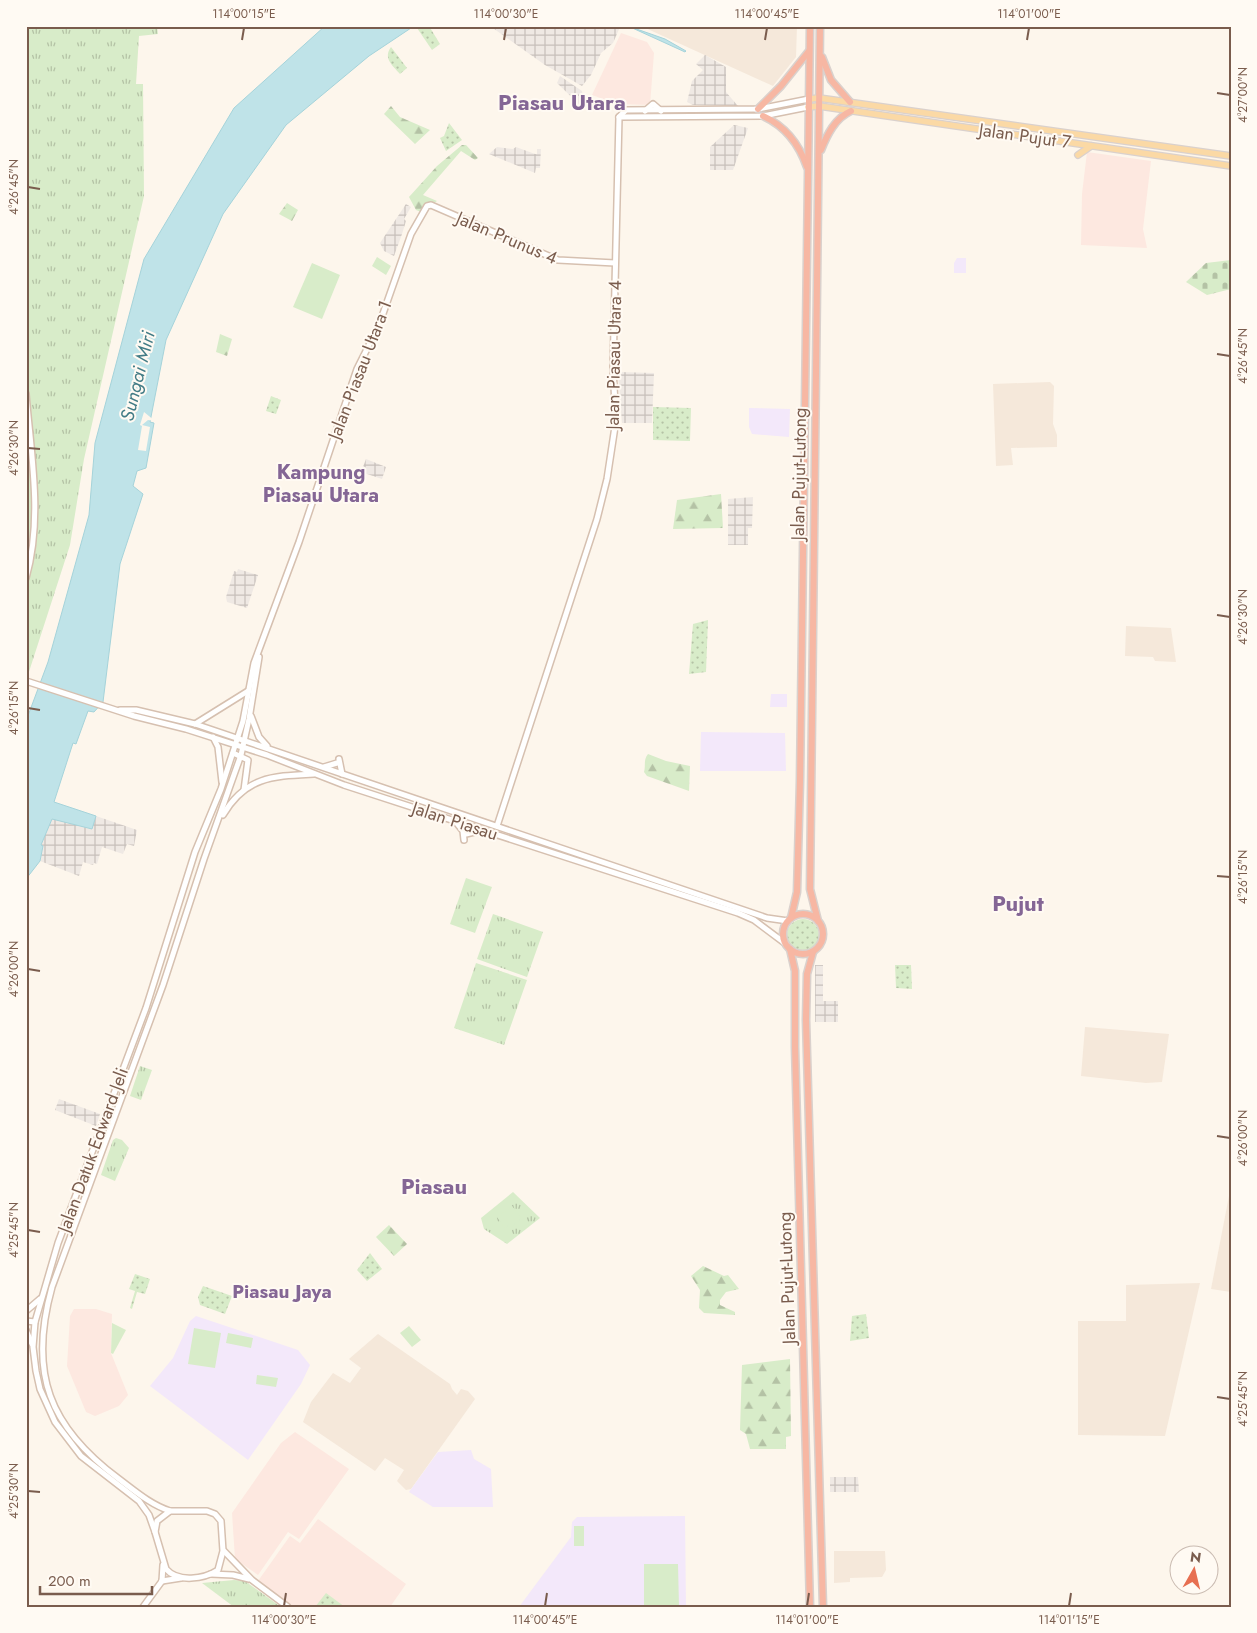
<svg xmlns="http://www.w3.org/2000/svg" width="1257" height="1633" font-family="Jost,sans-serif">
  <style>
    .residential { fill: #f5e8da }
    .commercial { fill: #fde8e0 }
    .industrial { fill: url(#industrial-grid) }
    .education { fill: #f3e8fa }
    .grass { fill: url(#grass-dots) }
    .forest { fill: url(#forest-firs) }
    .cemetery { fill: url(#cemetery-stones) }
    .park { fill: url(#park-tufts) }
    .pitch { fill: #d8ecc9 }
    .water { fill: #bfe3e8; stroke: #a5d3da }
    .pier { fill: #fdf6ec }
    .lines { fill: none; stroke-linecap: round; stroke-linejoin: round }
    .secondary-casing { stroke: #d6c0b0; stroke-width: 8 }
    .primary-casing { stroke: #dad1cd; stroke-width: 8 }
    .highway-casing { stroke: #dad1cd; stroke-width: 9 }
    .secondary { stroke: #fff; stroke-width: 5 }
    .primary { stroke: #fbd9a5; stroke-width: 5.5 }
    .highway { stroke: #f7b7a3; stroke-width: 6 }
    .ticks { fill: none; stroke: #7a5c4d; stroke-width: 2 }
    .labels { text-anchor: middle; stroke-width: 4; stroke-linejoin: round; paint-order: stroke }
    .street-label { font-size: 18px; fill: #7a5c4d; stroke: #fffaf3 }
    .water-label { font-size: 19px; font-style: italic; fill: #437c86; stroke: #fffaf3 }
    .neighbourhood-label { font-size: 19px; font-weight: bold; fill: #846695; stroke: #fffaf3 }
    .quarter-label { font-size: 20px; font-weight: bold; fill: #846695; stroke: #fffaf3 }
    .district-label { font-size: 22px; font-weight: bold; fill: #846695; stroke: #fffaf3 }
    .neatline { fill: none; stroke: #7a5c4d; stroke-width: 2 }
    .ticks-label { font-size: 12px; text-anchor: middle; fill: #7a5c4d }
  </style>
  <defs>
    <pattern id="industrial-grid" width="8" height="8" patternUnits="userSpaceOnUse" patternTransform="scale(1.25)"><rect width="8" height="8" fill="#efe9e4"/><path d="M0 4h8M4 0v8" fill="none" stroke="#c7c0bb"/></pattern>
    <pattern id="grass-dots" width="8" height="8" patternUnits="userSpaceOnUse" patternTransform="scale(1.25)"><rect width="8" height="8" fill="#d8ecc9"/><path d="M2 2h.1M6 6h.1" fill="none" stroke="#b4c2a5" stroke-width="1.8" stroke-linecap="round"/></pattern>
    <pattern id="forest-firs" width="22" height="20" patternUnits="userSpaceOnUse" patternTransform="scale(1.25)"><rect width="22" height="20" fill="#d8ecc9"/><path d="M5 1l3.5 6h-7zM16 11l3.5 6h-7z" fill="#b4c2a5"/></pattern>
    <pattern id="cemetery-stones" width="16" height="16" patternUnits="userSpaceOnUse" patternTransform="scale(1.25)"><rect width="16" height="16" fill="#d8ecc9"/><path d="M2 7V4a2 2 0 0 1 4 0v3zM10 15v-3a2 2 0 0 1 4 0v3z" fill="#b4c2a5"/></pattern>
    <pattern id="park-tufts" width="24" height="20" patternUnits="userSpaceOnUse" patternTransform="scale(1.25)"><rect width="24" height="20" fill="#d8ecc9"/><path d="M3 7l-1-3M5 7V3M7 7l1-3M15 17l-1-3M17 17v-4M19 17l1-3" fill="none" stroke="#b4c2a5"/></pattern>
  </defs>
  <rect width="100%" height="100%" fill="#fdf6ec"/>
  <g class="residential">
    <path d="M641 26H797L796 57 773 86Z"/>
    <path d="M1050 382 1054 386 1053 424 1057 435V447L1011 448 1013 465 996 466 993 384Z"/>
    <path d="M1126 626 1171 628 1176 662 1155 661 1153 657 1125 656Z"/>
    <path d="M1085 1027 1169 1034 1162 1082 1146 1083 1081 1076Z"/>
    <path d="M1229 1196H1231V1292L1211 1289Z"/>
    <path d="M1200 1283 1165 1436 1078 1435V1321H1126V1285Z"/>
    <path d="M378 1334 450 1384 452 1389 457 1395 461 1389 468 1391 475 1399 411 1489 406 1490 397 1481 404 1470 385 1458 375 1471 303 1422 311 1402 333 1373 350 1383 361 1368 349 1359Z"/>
    <path d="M834 1551H885L886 1570 882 1577 850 1578V1582L834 1583Z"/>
  </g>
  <g class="commercial">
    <path d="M621 33 647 42 654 53 650 105 617 104 592 95Z"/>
    <path d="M1087 152 1151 161 1143 229 1147 248 1081 245 1082 194Z"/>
    <path d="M74 1309H96L112 1314 111 1353 128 1395 119 1406 95 1416 86 1412 67 1366 70 1316Z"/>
    <path d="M295 1432 349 1469 299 1539 288 1532 258 1575 235 1559 232 1513 281 1443Z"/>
    <path d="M318 1519 406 1584 390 1607H295L258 1581 290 1536 300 1543Z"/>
  </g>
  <g class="industrial">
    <path d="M490 26H619L620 27 613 43 601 53 591 75 582 86 545 65Z"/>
    <path d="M705 55 726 67V92L738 106 693 105 687 102 692 81 703 70 696 64Z"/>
    <path d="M560 76 582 91 585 110 557 83Z"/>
    <path d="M734 125 748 128 733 170H710V147Z"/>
    <path d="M497 147 513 149 516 147 535 154H537V149H541L540 168H536L535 173 489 154Z"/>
    <path d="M406 204 411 207 404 219 406 221 402 234 394 256 384 251 380 243Z"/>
    <path d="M618 372 654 373 652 423H622Z"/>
    <path d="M366 459 386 467 382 479 361 472Z"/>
    <path d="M753 497 752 528H748V545H728V499Z"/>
    <path d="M238 569 258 575 247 608 227 602 226 597 234 571 237 572Z"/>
    <path d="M96 816 137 830 134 846 127 844 123 854 102 847 97 864 94 863 93 865 83 862 79 876 40 861 43 847 41 845 52 818 91 829Z"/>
    <path d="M815 965H823V1001H838V1022H815Z"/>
    <path d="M59 1099 100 1114 96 1126 55 1110Z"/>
    <path d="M830 1477H858L859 1492H830Z"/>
  </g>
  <g class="education">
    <path d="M957 258H966V273H954V263Z"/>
    <path d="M749 408 790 409 789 437 752 434 749 427Z"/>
    <path d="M771 694H787V707H770Z"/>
    <path d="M701 732 785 733 786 771H700Z"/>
    <path d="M196 1316 298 1350 310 1365 301 1384 248 1460 150 1386 173 1358 190 1321Z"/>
    <path d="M471 1450 474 1459 491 1469 493 1507H433L409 1492 438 1452Z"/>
    <path d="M685 1516 686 1607H519L571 1537 572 1522 577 1517Z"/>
  </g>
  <g class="grass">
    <path d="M421 26H429L440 44 432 50 417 28Z"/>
    <path d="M391 47 407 68 400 74C392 65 383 58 391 47Z"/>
    <path d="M449 123 462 140 446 151 440 138 444 136Z"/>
    <path d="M271 396 281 400 276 414 266 411Z"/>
    <path d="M653 407 691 408 690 441 653 440Z"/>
    <path d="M708 620 706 672 689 674 693 624Z"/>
    <circle cx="803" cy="935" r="16"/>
    <path d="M895 965H911L912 989 896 988Z"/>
    <path d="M370 1253 382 1269 367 1281 357 1270Z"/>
    <path d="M135 1274 150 1279 145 1294 137 1292 132 1309 130 1308 135 1291 129 1289Z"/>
    <path d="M203 1286 232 1296 225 1314 200 1305 198 1297Z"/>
    <path d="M866 1314 869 1338 850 1341 852 1316Z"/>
    <path d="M326 1593 345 1607H315Z"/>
  </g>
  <g class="forest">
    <path d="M391 106 400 117 430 130 415 144 384 114Z"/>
    <path d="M462 145H466L478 158 475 160 461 151 423 195 437 201 421 212 416 210 409 197 437 166Z"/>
    <path d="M287 203 298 210 292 221 279 214Z"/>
    <path d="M220 334 232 339 227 356 216 352Z"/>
    <path d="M721 494 723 528 673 529 677 500Z"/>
    <path d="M648 754 666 761 690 766 689 791 647 776 644 772C646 766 643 760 648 754Z"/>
    <path d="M389 1225 407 1244 394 1256 376 1237Z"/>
    <path d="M703 1266 724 1276 728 1275 739 1289 726 1292 720 1300V1305L735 1312V1315L704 1313 699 1308 700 1290 691 1276Z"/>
    <path d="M790 1359 791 1436 786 1437V1449H750L746 1434 740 1430 742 1365Z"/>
  </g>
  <path class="cemetery" d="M1231 260V289L1207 295 1186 282 1206 263Z"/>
  <g class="park">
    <path d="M26 26H157L158 34 139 36 136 84H143L144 196 84 459 70 545 26 681Z"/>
    <path d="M466 878 492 887 475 933 450 924Z"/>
    <path d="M493 914 543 932 527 977 477 959Z"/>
    <path d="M476 963 527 980 504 1045 454 1028Z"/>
    <path d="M140 1066 152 1070 141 1100 130 1096Z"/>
    <path d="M116 1138 122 1140 129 1148 115 1181 101 1175 113 1140Z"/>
    <path d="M513 1192 540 1218 507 1244 484 1229 481 1218Z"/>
    <path d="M234 1580 245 1581 281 1607H234L202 1583Z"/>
  </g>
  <g class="pitch">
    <path d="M377 257 391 266 386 275 372 266Z"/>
    <path d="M312 263 340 275 322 319 293 307Z"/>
    <path d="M476 1019 494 1025 490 1036 471 1030Z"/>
    <path d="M512 1206 522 1218 512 1226 510 1224 505 1228 497 1217Z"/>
    <path d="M112 1323 126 1330 113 1354 111 1353Z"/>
    <path d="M409 1326 421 1340 412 1347 400 1333Z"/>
    <path d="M194 1328 221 1333 215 1368 188 1364Z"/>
    <path d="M228 1333 253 1338 251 1348 226 1343Z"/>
    <path d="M257 1375 278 1378 276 1387 256 1384Z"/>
    <rect x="574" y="1526" width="10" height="20"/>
    <path d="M644 1564H678L679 1607H644Z"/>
  </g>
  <g class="water">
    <path d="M325 26H414L369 56 286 125 223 214 166 340 150 422 154 423 146 468 137 471 133 486 143 494 120 564 103 702 94 712 88 711 76 744 73 743 54 802 96 816 92 829 52 819 41 845 43 846 40 861 26 879V721L48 662 89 515 95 443 144 259 234 108Z"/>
    <path d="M628 26 665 39 686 51 685 52Z"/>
  </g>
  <path class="pier" d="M144 412 155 421 148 420 142 425 150 427 146 451 138 450 142 426 140 425Z"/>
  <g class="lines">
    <g class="secondary-casing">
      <g id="secondary">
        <path d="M645 111 653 104 661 111"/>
        <path d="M619 117 626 110 758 109 809 99"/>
        <path d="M620 117 763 116 808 107"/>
        <path d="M26 394C31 455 43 518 26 578"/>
        <path d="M26 681 134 716 186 729 267 755 344 785 738 913 754 920 786 944"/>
        <path d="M120 710H136L195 724 767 918 788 921"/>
        <path d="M251 716 259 737 267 746"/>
        <path d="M195 724 248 691"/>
        <path d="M213 737 218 747 222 782"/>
        <path d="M233 753 248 760 244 790"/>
        <path d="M339 759 342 774"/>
        <path d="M324 767 337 763"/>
        <path d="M223 815C246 776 274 776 314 774"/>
        <path d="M455 821 463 831 464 840"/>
        <path d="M497 826 597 519 607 479 616 420 613 370 619 117"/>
        <path d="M466 834 483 830"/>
        <path d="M26 1311 40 1299"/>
        <path d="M26 1321 35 1322"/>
        <path d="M26 1330 32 1344"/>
        <path d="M170 1511C151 1505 135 1491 119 1479 49 1427 28 1373 52 1287L163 985 204 859 241 755 249 719 259 657"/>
        <path d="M170 1511H207L215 1514 221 1521 223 1551 218 1570C204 1579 178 1583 166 1569L155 1532 157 1521Z"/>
        <path d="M155 1532 149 1515 139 1501 81 1456 55 1422 40 1389 36 1371 33 1347 35 1322 58 1243 146 1008 195 852 221 789 243 721 254 663 299 542 357 369 379 325 411 234 427 206 431 205 558 260 615 263"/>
        <path d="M224 1551 252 1580 288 1607"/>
        <path d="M211 1574 233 1575 249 1579"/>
        <path d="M162 1581 181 1578"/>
        <path d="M162 1581 163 1565"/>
        <path d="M143 1607 162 1581"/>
      </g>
    </g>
    <g class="primary-casing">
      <g id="primary">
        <path d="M809 99 819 98 1231 156"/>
        <path d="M808 107 819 106 1231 166"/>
        <path d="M1078 155 1091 146"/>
      </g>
    </g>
    <g class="highway-casing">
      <g id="highway">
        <path d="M822 57 831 80 850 102"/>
        <path d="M758 109 781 86 809 51"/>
        <path d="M763 116C785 126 799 144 807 167"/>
        <path d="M821 150C827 135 835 118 851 111"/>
        <circle cx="803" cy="934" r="20"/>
        <path d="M791 918 797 892 800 781 810 26"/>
        <path d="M818 921 810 889 820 26"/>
        <path d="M790 949 795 971V1047L810 1607"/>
        <path d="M813 952 807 974 806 1020 823 1607"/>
      </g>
    </g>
    <use href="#secondary" class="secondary"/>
    <use href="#primary" class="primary"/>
    <use href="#highway" class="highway"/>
  </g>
  <path class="ticks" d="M242 40 244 28M504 40 506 28M765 40 767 28M1027 40 1029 28M1217 93 1230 95M28 187 40 189M1217 354 1230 356M28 448 40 449M1217 615 1230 617M28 708 40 710M1217 876 1230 877M28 969 40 971M1217 1136 1230 1138M28 1230 40 1232M1217 1397 1230 1399M28 1491 40 1492M284 1606 286 1593M545 1606 547 1593M807 1606 809 1593M1069 1606 1071 1593"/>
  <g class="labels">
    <g class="street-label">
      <text transform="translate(1025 136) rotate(8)" y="6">Jalan Pujut 7</text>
      <text transform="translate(507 238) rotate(23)" y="6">Jalan Prunus 4</text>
      <text transform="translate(614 355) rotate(-89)" y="6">Jalan Piasau Utara 4</text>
      <text transform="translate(360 370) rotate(-69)" y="6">Jalan Piasau Utara 1</text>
      <text transform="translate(799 474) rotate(-89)" y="6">Jalan Pujut-Lutong</text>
      <text transform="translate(455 821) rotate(18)" y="6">Jalan Piasau</text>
      <text transform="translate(93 1150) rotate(-70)" y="6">Jalan Datuk Edward Jeli</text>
      <text transform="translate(787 1278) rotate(-92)" y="6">Jalan Pujut-Lutong</text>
    </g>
    <g class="water-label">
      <text transform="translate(137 376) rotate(-76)" y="7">Sungai Miri</text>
    </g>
    <g class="neighbourhood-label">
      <text x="282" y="1298">Piasau Jaya</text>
    </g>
    <g class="quarter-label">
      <text x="321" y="479">Kampung<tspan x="321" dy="23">Piasau Utara</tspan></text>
    </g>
    <g class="district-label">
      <text x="562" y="110">Piasau Utara</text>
      <text x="1018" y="911">Pujut</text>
      <text x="434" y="1194">Piasau</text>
    </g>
  </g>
  <rect width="1257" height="1633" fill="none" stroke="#fffaf3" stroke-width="55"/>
  <g transform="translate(1194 1570) rotate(8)"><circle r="24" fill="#fffaf3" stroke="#cabbb1"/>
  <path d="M0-4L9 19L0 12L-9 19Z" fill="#e76f51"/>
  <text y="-8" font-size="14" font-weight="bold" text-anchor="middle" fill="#7a5c4d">N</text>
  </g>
  <path d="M40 1586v8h112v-8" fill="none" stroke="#7a5c4d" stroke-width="2.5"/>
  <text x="48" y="1586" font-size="15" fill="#7a5c4d" stroke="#fffaf3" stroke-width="4" paint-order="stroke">200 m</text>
  <rect x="28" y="28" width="1202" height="1578" class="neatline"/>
  <g class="ticks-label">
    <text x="244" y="18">114°00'15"E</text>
    <text x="506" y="18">114°00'30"E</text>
    <text x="767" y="18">114°00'45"E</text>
    <text x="1029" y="18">114°01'00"E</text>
    <text transform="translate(1243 95) rotate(-90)" y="4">4°27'00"N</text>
    <text transform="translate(14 187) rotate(-90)" y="4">4°26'45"N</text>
    <text transform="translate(1243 356) rotate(-90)" y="4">4°26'45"N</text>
    <text transform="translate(14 448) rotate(-90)" y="4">4°26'30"N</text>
    <text transform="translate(1243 617) rotate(-90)" y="4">4°26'30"N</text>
    <text transform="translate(14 708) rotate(-90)" y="4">4°26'15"N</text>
    <text transform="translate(1243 877) rotate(-90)" y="4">4°26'15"N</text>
    <text transform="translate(14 969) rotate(-90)" y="4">4°26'00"N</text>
    <text transform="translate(1243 1138) rotate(-90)" y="4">4°26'00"N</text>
    <text transform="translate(14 1230) rotate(-90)" y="4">4°25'45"N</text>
    <text transform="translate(1243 1399) rotate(-90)" y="4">4°25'45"N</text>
    <text transform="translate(14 1491) rotate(-90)" y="4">4°25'30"N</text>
    <text x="284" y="1624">114°00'30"E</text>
    <text x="545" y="1624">114°00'45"E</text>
    <text x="807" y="1624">114°01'00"E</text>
    <text x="1069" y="1624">114°01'15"E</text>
  </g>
</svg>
